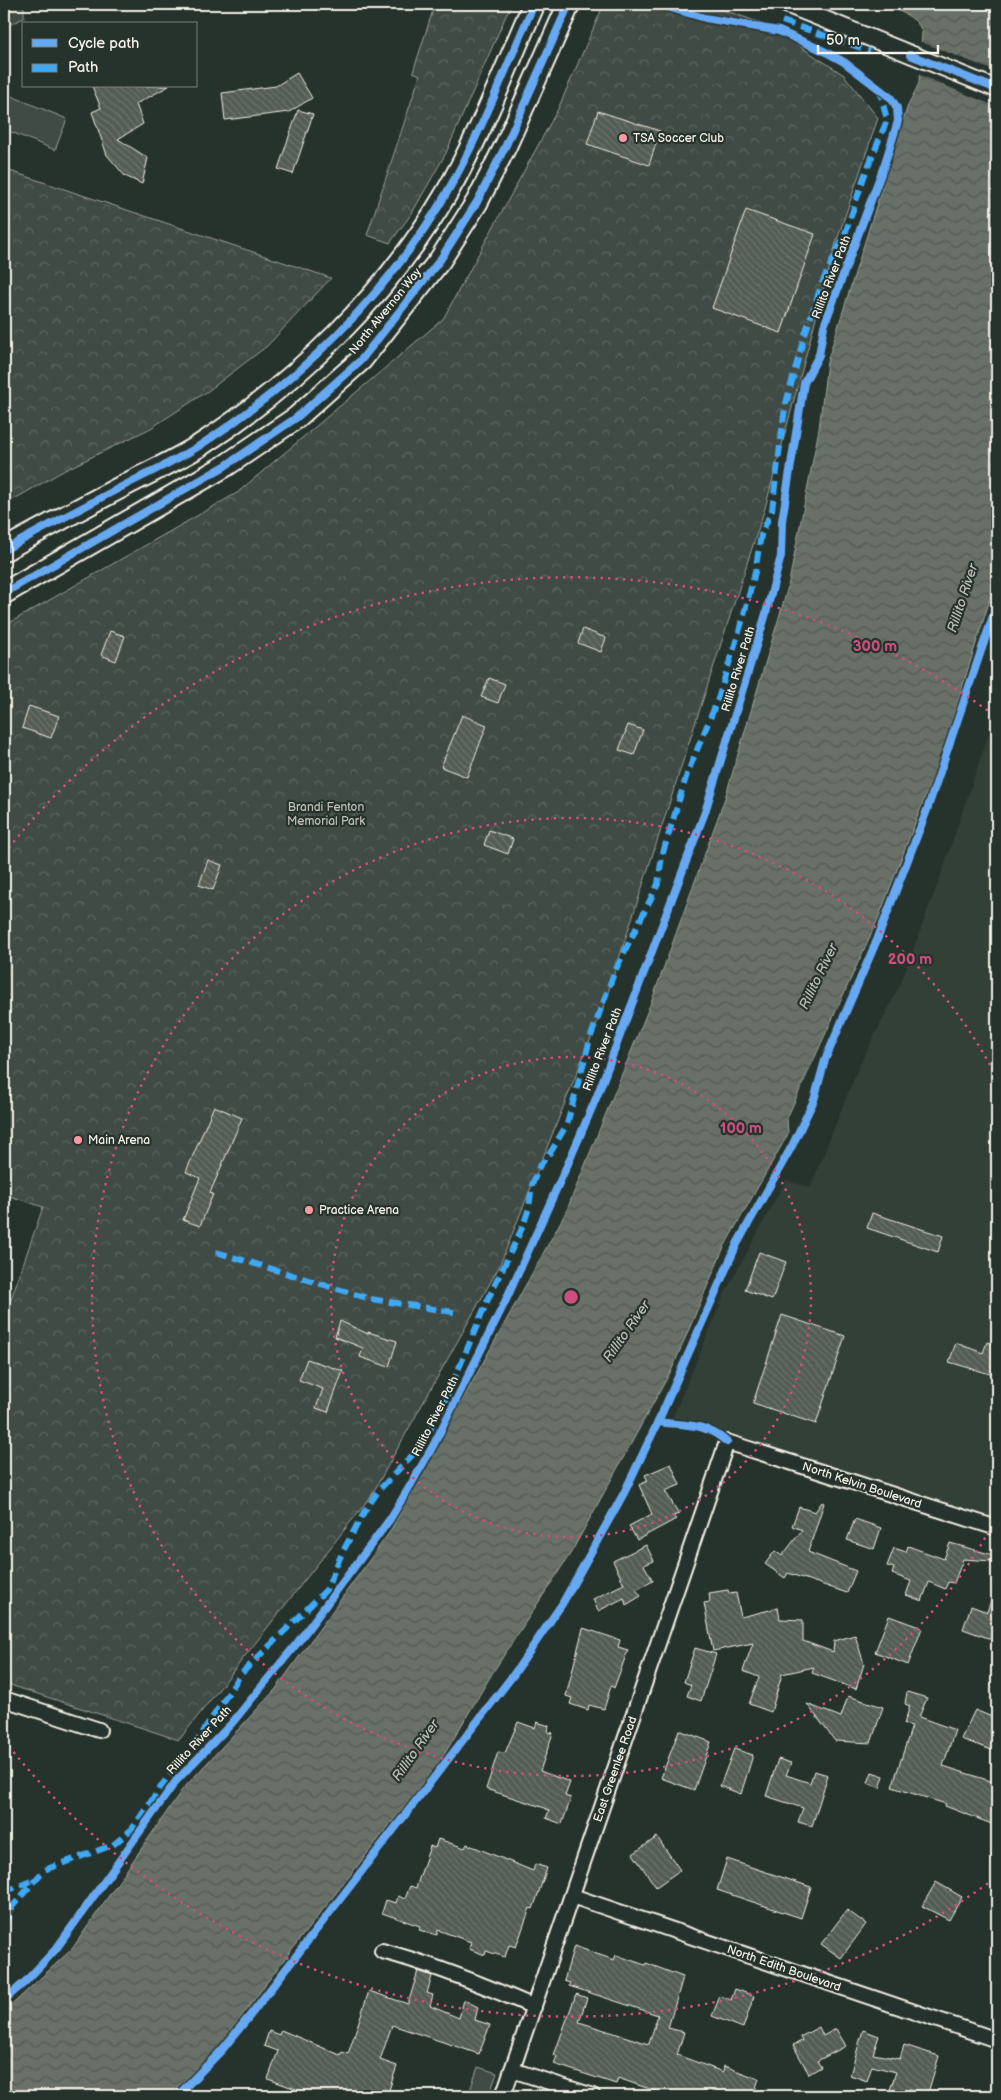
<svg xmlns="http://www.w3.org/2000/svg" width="1001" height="2100" font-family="'Balsamiq Sans',sans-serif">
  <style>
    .built { fill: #333f39 }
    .green { fill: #414b45; stroke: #9a9e96 }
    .park { fill: url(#park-crowns); stroke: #9a9e96 }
    .water { fill: url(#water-waves); stroke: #9fa39b }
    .pier { fill: #26332d }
    .building { fill: url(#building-back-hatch); stroke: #f4f1e8 }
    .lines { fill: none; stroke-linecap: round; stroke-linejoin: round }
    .minor-casing { stroke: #f4f1e8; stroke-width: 18 }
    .tertiary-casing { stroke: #f4f1e8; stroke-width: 20 }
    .primary-casing { stroke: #f4f1e8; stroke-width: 25 }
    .minor { stroke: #26332d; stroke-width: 14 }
    .tertiary { stroke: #26332d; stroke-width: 16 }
    .primary { stroke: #26332d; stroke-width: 21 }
    .quiet { stroke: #3fa9f5; stroke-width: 6; stroke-dasharray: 12 6; stroke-linecap: butt }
    .cycleway-casing { stroke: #26332d; stroke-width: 11 }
    .cycleway { stroke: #66a8f1; stroke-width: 8 }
    .ring { fill: none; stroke: #ce4e7e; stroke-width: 2.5; stroke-dasharray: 2.5 5 }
    .poi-dot { fill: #ff9aa2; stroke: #26332d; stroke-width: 2 }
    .labels { text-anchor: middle; stroke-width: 4.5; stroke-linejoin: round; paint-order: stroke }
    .poi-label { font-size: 12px; fill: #f4f1e8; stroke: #26332d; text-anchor: start }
    .street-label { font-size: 12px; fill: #f4f1e8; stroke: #26332d }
    .park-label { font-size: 12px; fill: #bebfb7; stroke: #26332d }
    .water-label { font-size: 14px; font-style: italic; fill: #bcbdb5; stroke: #26332d }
    .centre { fill: #ce4e7e; stroke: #26332d; stroke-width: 2.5 }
    .ring-label { font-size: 15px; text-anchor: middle; font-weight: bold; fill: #ce4e7e; stroke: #26332d; stroke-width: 4.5; stroke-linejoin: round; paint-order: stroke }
  </style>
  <defs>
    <pattern id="park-crowns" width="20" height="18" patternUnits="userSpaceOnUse" patternTransform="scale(1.25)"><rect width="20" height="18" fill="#414b45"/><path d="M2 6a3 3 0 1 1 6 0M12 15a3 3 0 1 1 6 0" fill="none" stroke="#5d6560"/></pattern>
    <pattern id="water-waves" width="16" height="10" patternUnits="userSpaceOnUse" patternTransform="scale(1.25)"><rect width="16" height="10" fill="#676f68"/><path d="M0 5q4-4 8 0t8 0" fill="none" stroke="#565a55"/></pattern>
    <pattern id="building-back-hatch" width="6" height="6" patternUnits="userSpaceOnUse" patternTransform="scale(1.25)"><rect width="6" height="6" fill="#525c55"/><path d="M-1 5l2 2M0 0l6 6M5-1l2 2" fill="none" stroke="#6c746d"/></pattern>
  </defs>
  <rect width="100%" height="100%" fill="#26332d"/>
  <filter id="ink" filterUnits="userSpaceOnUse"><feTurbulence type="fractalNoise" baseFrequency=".02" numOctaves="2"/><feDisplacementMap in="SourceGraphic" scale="10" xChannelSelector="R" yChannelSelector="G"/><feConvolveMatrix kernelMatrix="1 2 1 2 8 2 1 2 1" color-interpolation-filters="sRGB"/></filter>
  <g filter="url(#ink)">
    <path class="built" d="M997 710V1519L671 1421 725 1293 786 1180 810 1188 858 1068 900 985 942 872Z"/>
    <g class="green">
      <path d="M4 4H24V18L4 27Z"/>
      <path d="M4 93 67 119 55 150 4 129Z"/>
      <path d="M478 2067 497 2073 489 2096H468Z"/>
    </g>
    <g class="park">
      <path d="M435 4H511L446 153 412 213 390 243 367 235 420 75 413 72Z"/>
      <path d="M604 4H706L767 25 844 75 878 118 836 243 765 508 603 1008 499 1267 371 1496 179 1740 4 1683V1319L43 1207 4 1194V626L237 493 443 319 558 109Z"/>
      <path d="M4 169 331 278 267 346 208 391 151 428 65 470 4 505Z"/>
    </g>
    <path class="water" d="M881 4H997V577L939 761 878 919 787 1118 788 1134 724 1247 672 1369 572 1551 493 1672 441 1760 292 1949 218 2048 168 2096H4V2012L72 1949 182 1790 275 1690 389 1533 566 1212 652 1000 725 798 788 587 819 429 827 362 907 108 919 83 922 32C917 15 895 10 881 4Z"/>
    <path class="pier" d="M919 41 997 72V107L917 74Z"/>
    <g class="building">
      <path d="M297 73 312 98 289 112 225 120 222 93 276 86Z"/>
      <path d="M92 86H169L136 104 143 124 118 139 148 158 142 184 125 176 107 155 92 112 101 108Z"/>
      <path d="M298 110 313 114 293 174 278 169Z"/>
      <path d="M598 111 660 131 649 165 587 144Z"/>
      <path d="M746 210 815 234 781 333 712 308Z"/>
      <path d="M583 629 606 638 601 652 578 643Z"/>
      <path d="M110 631 125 636 116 661 101 655Z"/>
      <path d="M489 678 505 684 498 703 481 697Z"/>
      <path d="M29 706 59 716 51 738 22 728Z"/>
      <path d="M462 715 487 725 467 777 441 767Z"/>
      <path d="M628 725 643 730 634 755 619 750Z"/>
      <path d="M489 830 513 839 508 854 484 845Z"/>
      <path d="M208 860 222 865 213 890 199 885Z"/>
      <path d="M214 1106 242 1118 210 1193 213 1194 200 1226 183 1220 200 1178 186 1172Z"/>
      <path d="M872 1213 943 1236 938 1252 867 1228Z"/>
      <path d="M759 1252 786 1262 772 1300 745 1290Z"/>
      <path d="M782 1315 845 1336 816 1424 753 1403Z"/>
      <path d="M340 1321 368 1334V1332L397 1341 389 1367 360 1357 363 1348 335 1337Z"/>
      <path d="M987 1342 997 1345V1376L949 1362 956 1343 983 1353Z"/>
      <path d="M307 1359 343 1371 328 1412 316 1408 323 1389 299 1380Z"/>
      <path d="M671 1464 680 1485 665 1491 679 1514 673 1516 676 1519 637 1540 629 1526 652 1514 639 1485 648 1481 645 1475Z"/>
      <path d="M822 1502 824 1503 808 1552 856 1571 847 1593 788 1573 785 1578 765 1564 775 1551 782 1556 802 1530 792 1526 799 1507 815 1512Z"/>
      <path d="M855 1519 881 1528 874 1549 847 1540Z"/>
      <path d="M950 1543 993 1555 991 1561 963 1559 954 1583 948 1582 945 1589 929 1582 922 1601 906 1595 911 1581 892 1574 894 1568 887 1566 894 1548 906 1552 908 1546 944 1559Z"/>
      <path d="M646 1545 654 1561 644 1565 653 1581 636 1590 641 1596 626 1605 624 1598 598 1611 593 1599 624 1584 613 1561Z"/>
      <path d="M995 1589H997V1621L991 1639 963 1629 971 1606 987 1612Z"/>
      <path d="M728 1590 729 1594 736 1593 741 1617 778 1608 780 1619 803 1620V1641L833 1652 834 1641 855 1635 864 1664 856 1689 812 1673 814 1667 782 1674 771 1712 749 1704 759 1677 743 1671 753 1643 713 1651 704 1603 710 1602 709 1593Z"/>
      <path d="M889 1616 922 1628 908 1665 875 1652Z"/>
      <path d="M583 1628 620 1640 618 1647 628 1650 614 1688 611 1686 604 1709 589 1705 588 1710 570 1704 572 1698 566 1696Z"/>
      <path d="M695 1648 716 1654 701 1701 687 1696 691 1685 684 1682Z"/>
      <path d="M907 1692 927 1698 919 1717 955 1730 943 1766 997 1783V1826L945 1806 946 1804 892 1787 912 1726 904 1724 910 1706 905 1704Z"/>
      <path d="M848 1696 883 1707 871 1743 835 1741 807 1704 841 1717Z"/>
      <path d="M975 1710 997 1719V1752L961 1739Z"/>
      <path d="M518 1722 535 1728 537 1722 549 1726 548 1732 553 1733 540 1771 570 1782 565 1796 571 1798 562 1824 546 1818 549 1811 545 1808 486 1789 498 1752 505 1753Z"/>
      <path d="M679 1730 711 1742 694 1790 661 1778Z"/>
      <path d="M734 1749 753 1755 741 1794 720 1786Z"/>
      <path d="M778 1759 791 1763 786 1775 810 1783 814 1771 828 1775 812 1826 798 1822 803 1808 766 1796Z"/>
      <path d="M872 1772 884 1776 880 1788 868 1783Z"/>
      <path d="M657 1837 680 1870 656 1887 633 1854Z"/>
      <path d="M438 1839 465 1848 467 1844 533 1871 535 1864 547 1868 533 1909 530 1908 516 1947 509 1945 505 1957 486 1951 485 1955 469 1949 471 1942 438 1930 437 1935 419 1930 420 1926 382 1913 386 1900 396 1903 398 1896 405 1899 410 1886 416 1888 430 1846 435 1848Z"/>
      <path d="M727 1859 811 1887 801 1918 717 1890Z"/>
      <path d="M936 1882 962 1897 949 1920 922 1906Z"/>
      <path d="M847 1910 866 1924 841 1958 821 1944Z"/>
      <path d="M574 1946 614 1960 616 1955 645 1965 646 1963 683 1977 668 2028 684 2032 677 2055 723 2072 724 2066 759 2079 753 2096H659L661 2093 618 2078 616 2084 554 2064 557 2056 554 2055 576 1994 587 1998 579 2022 649 2044 658 2015 569 1986 570 1983 564 1981Z"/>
      <path d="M418 1971 432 1976 427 1993 433 1995 430 2006 459 2018 464 2000 478 2007 475 2020 490 2025 479 2054 392 2025 380 2060 397 2066 387 2096H299L301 2093 295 2091 296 2089 268 2079 278 2051 264 2046 269 2031 279 2035 281 2030 340 2055 342 2052 348 2054 369 1991 408 2004Z"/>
      <path d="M735 1989 754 1996 743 2028 712 2016 720 1996 731 2000Z"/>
      <path d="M819 2027 823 2036 836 2029 846 2046 817 2061 821 2067 809 2074 793 2045 802 2041 800 2037Z"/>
      <path d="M863 2030 879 2036 873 2054 900 2059 904 2045 939 2056 928 2093 909 2089 907 2096H888L896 2072 872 2066 867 2081 850 2075Z"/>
    </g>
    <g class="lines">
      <g class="minor-casing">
        <g id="minor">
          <path d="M4 1699 99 1730"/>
          <path d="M572 1896 997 2040"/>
          <path d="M382 1951C435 1965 484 1985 534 2007"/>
          <path d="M512 2070 593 2096"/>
          <path d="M503 2096 727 1442 997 1528"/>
        </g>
      </g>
      <g class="tertiary-casing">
        <path id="tertiary" d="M786 4 997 89"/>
      </g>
      <g class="primary-casing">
        <g id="primary">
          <path d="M4 550C45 527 87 505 129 483 152 471 177 460 199 446 298 382 386 296 446 194 481 134 506 67 534 4"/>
          <path d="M4 593 225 466 296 418 361 360 440 260 477 202 506 145 569 4"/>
        </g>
      </g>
      <use href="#minor" class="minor"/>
      <use href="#tertiary" class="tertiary"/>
      <use href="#primary" class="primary"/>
      <g class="quiet">
        <path d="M782 21 870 51"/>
        <path d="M216 1252 371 1299 459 1313"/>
        <path d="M4 1892 31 1881"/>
        <path d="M4 1927 12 1907 44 1870 113 1845 132 1829 167 1778 199 1738 241 1674 326 1590 342 1553 364 1512 379 1490 421 1446 443 1406 489 1297 523 1226 529 1208 532 1185 539 1167 552 1150 567 1124 591 1036 614 973 658 884 662 856 687 774 718 699 742 622 755 572 761 535 772 510 785 407 804 337 822 283 846 231 864 177 887 120 880 91"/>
      </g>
      <g class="cycleway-casing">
        <g id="cycleway">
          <path d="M910 55 997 89"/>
          <path d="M4 550C45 527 87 505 129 483 152 471 177 460 199 446 298 382 386 296 446 194 481 134 506 67 534 4"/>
          <path d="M4 593 225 466 296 418 361 360 440 260 477 202 506 145 569 4"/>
          <path d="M658 1422C687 1426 704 1422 727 1442"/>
          <path d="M4 2000 25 1982 56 1949 176 1781 232 1723 298 1642 390 1519 410 1486 433 1446 505 1302 570 1159 597 1096 705 812 765 617 781 556 782 521 804 383 819 355 824 326 885 163 898 121 897 108 891 98 844 62 824 51 779 31 705 18 657 4"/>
          <path d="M177 2096 222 2050 252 2013 514 1674 562 1604 624 1493 658 1422 737 1244 792 1146 814 1100 825 1060 877 940 927 810 997 604"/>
        </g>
      </g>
      <use href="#cycleway" class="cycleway"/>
    </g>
  </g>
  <g class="ring">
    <circle cx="571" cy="1297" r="240"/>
    <path d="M996 1518A479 479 0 1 1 996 1076"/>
    <path d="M994 1879A719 719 0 0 1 4 1740M4 854A719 719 0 0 1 994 715"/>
  </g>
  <g class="poi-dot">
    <circle cx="623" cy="138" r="5"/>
    <circle cx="78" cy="1140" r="5"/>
    <circle cx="309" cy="1210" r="5"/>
  </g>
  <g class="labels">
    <g class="poi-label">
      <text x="633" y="142">TSA Soccer Club</text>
      <text x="88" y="1144">Main Arena</text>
      <text x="319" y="1214">Practice Arena</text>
    </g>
    <g class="street-label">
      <text transform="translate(831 277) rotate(-69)" y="4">Rillito River Path</text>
      <text transform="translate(385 311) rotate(-51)" y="4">North Alvernon Way</text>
      <text transform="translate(738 669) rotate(-73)" y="4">Rillito River Path</text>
      <text transform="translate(602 1049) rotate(-69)" y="4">Rillito River Path</text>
      <text transform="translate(435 1416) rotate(-63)" y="4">Rillito River Path</text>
      <text transform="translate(862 1485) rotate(18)" y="4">North Kelvin Boulevard</text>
      <text transform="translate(199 1740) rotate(-47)" y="4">Rillito River Path</text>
      <text transform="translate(615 1769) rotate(-71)" y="4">East Greenlee Road</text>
      <text transform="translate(784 1968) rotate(19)" y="4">North Edith Boulevard</text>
    </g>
    <g class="park-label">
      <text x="326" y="811">Brandi Fenton<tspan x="326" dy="14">Memorial Park</tspan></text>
    </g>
    <g class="water-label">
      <text transform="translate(962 598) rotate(-72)" y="5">Rillito River</text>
      <text transform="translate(818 976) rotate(-64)" y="5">Rillito River</text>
      <text transform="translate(626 1331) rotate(-55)" y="5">Rillito River</text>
      <text transform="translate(415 1750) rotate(-55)" y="5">Rillito River</text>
    </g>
  </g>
  <circle cx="571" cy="1297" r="8" class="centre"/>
  <g class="ring-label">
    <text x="875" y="651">300 m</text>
    <text x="910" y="964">200 m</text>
    <text x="741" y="1133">100 m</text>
  </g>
  <rect width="1001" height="2100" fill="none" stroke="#26332d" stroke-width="20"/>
  <rect x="10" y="10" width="981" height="2080" fill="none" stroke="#f4f1e8" stroke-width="2" filter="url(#ink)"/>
  <rect x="22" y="22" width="175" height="65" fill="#26332d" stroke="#787f78"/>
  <rect x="32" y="39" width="25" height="8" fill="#66a8f1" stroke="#787f78"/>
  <text x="68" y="48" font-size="15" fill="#f4f1e8">Cycle path</text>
  <rect x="32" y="64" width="25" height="8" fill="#3fa9f5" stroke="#787f78"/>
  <text x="68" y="72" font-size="15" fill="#f4f1e8">Path</text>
  <path d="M818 45v8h120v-8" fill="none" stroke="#f4f1e8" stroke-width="2.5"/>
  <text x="826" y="45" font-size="15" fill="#f4f1e8" stroke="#26332d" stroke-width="4" paint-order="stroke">50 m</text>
</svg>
